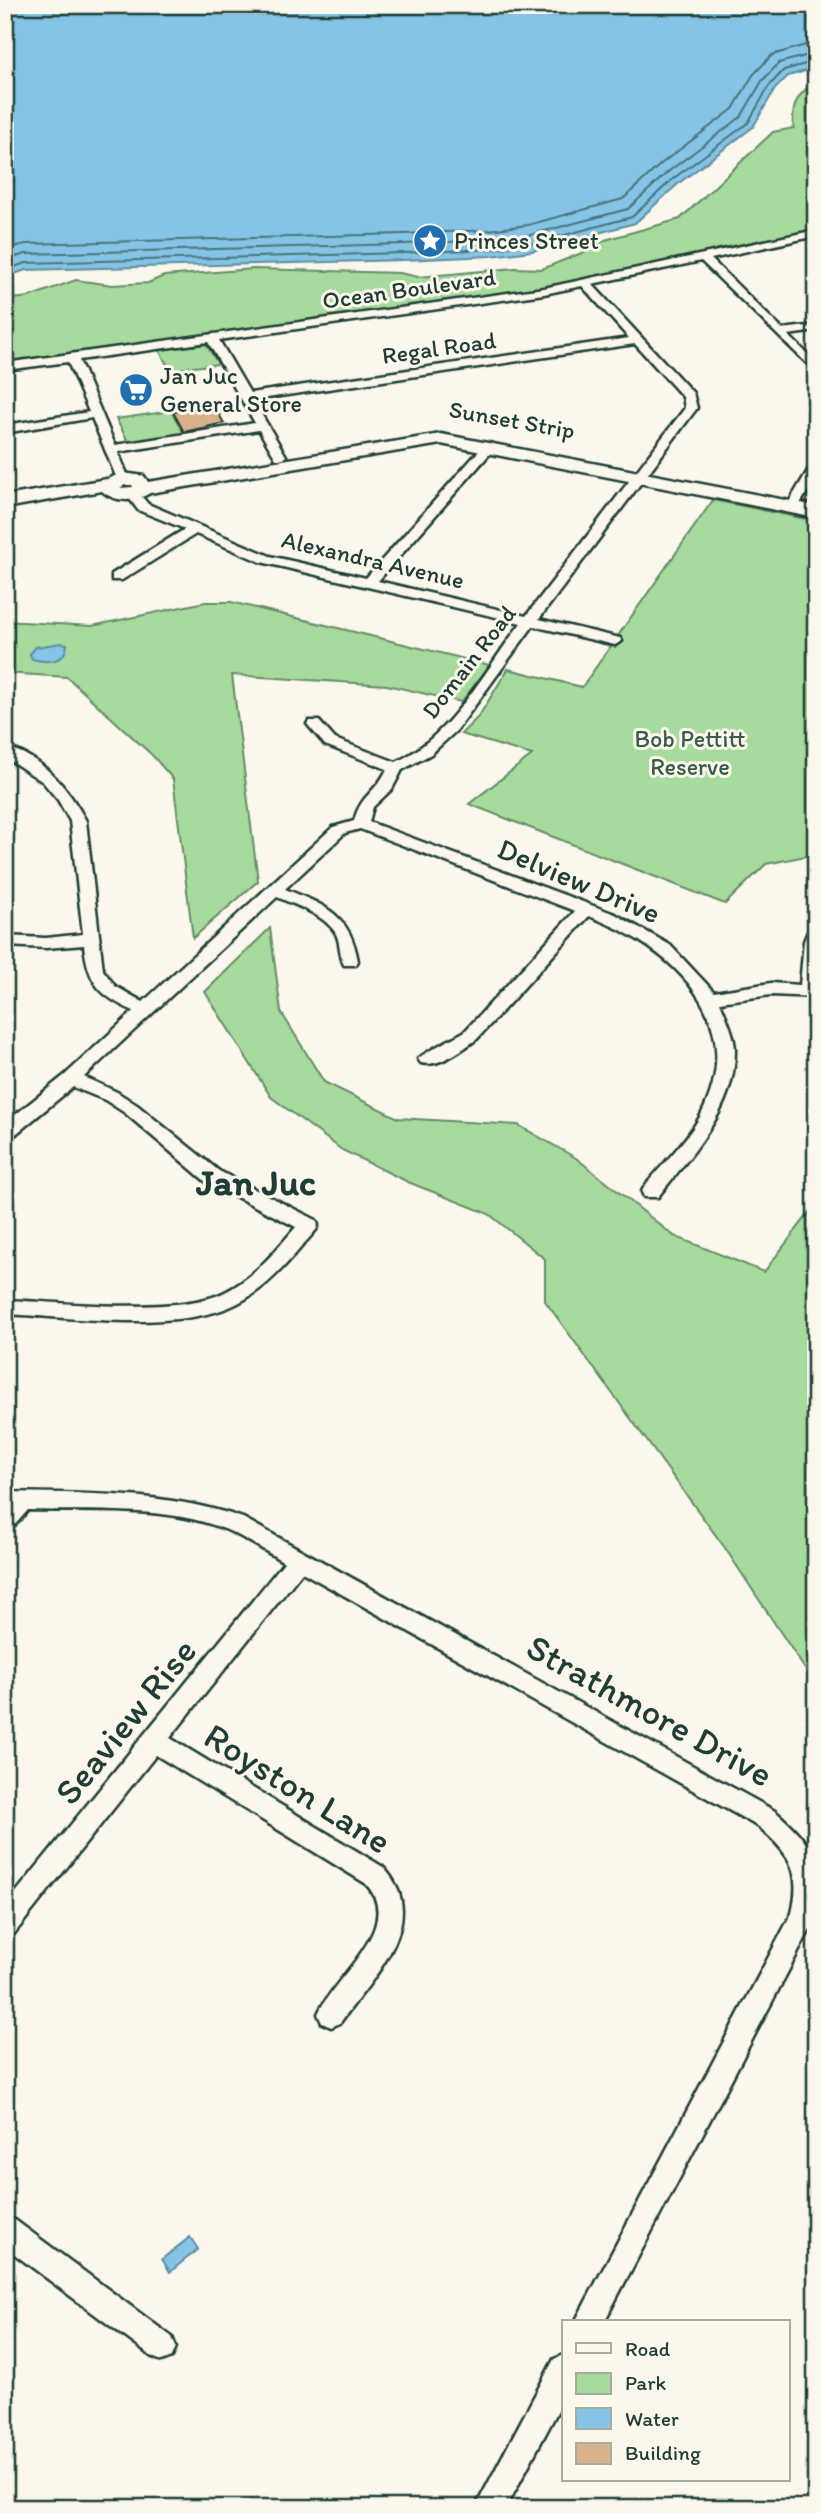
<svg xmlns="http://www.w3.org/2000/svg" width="821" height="2513" font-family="Itim,sans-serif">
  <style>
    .green { fill: #a7db9d; stroke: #638c68; stroke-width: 2 }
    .water { fill: #85c4e6; stroke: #5c8e9f; stroke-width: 2 }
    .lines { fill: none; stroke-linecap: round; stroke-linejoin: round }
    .shore { stroke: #48737b; stroke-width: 2 }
    .building { fill: #d9b18a; stroke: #1f3d34; stroke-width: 2 }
    .street-casing { stroke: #1f3d34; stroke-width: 5 }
    .secondary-casing { stroke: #1f3d34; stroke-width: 5 }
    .street { fill: #fbf7ec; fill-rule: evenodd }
    .secondary { fill: #fbf7ec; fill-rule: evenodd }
    .labels { text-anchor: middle; stroke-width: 6; stroke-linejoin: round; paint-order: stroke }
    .far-poi-label { font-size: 24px; fill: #1f3d34; stroke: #fbf7ec; text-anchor: start }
    .far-street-label { font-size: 24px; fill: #1f3d34; stroke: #fbf7ec }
    .far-park-label { font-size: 24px; fill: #3a5d49; stroke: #fbf7ec }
    .street-label { font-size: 30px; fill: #1f3d34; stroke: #fbf7ec }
    .district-label { font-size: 37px; font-weight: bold; fill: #1f3d34; stroke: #fbf7ec }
    .near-street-label { font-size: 37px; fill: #1f3d34; stroke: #fbf7ec }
  </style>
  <rect width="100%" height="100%" fill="#fbf7ec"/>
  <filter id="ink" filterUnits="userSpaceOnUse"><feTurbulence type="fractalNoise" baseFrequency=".0143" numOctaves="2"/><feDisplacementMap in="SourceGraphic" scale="14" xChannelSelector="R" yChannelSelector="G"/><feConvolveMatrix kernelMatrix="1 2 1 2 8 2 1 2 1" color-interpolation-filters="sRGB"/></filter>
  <g filter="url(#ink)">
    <g class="green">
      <path d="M816 83V233L565 287 5 366V300L29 297 76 280 112 285 148 283 164 276 254 269 400 273 418 277 515 268 542 269 594 248 605 240 680 219 773 132 794 128C791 107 796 93 816 83Z"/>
      <path d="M206 344 218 364 170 370 159 350Z"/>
      <path d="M171 411 185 435 129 443 116 419Z"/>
      <path d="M713 500 816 521V854L766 864 725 904 469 804 532 755 461 734 479 716 508 669 582 687Z"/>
      <path d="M205 602H231L490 665 461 702 387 685 232 675 258 881 193 938 173 779 152 755 67 677 5 673V621L92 626Z"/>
      <path d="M270 928 281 1012 324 1082 398 1118 518 1125 576 1158 674 1236 764 1272 816 1204V1686L725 1548 545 1301V1259L489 1214 408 1182 342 1150 271 1097 205 992Z"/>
    </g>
    <g class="water">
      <path d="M5 5H816V68L788 76 775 89 753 127 679 183 635 223 532 251 491 256 404 260 26 270 5 277Z"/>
      <path d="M61 643 67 644C66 663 47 663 32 659L30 654 36 647Z"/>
      <path d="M190 2237 198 2249 170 2272 162 2259Z"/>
    </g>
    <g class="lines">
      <g class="shore">
        <path d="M5 249 26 244 403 234 489 230 528 225 623 199 662 163 733 109 753 75 772 55 816 42"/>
        <path d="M5 260 26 254 404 244 490 240 530 235 628 209 669 171 741 117 762 81 779 63 816 53"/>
        <path d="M5 270 26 263 404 253 491 249 531 244 632 217 674 178 748 123 769 86 784 70 816 61"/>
      </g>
    </g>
    <path class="building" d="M214 406 224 423 184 432 173 412Z"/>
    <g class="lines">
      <g class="street-casing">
        <g id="street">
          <path d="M816 230V236L711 259 782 329 816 325V331L788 335 816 362V372L701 261 592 284 693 393 697 408 539 619 620 638 622 641 615 645 533 626 457 730 431 754 402 770 392 789 373 807 369 822 615 914 670 945 714 992 771 983 800 985 804 941 810 927 816 926V997L771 995 720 1002C726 1017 734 1033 735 1049 736 1109 692 1153 658 1197H644L642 1192 644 1187C662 1165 688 1139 701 1115 750 1019 673 948 589 916L477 1039C463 1049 439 1068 421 1063L418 1059C424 1052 454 1038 465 1031L575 911 360 829 345 833 285 889C326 906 350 914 358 961L356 965H344C339 955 341 942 335 932 323 914 295 905 277 897L84 1077 117 1092 137 1105 219 1171 316 1220 318 1225 316 1230C293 1256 270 1287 238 1303 181 1333 71 1317 5 1314V1300C60 1302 179 1316 225 1292 254 1278 275 1251 296 1227L205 1181 125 1113 105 1100 73 1087 11 1138 5 1139V1123L65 1075 134 1011C99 996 88 982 84 945L46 948 5 946V936L46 938 83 934 70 821 58 800 43 782 5 757V747C42 756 69 789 86 821L103 970 115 986 143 1002 333 827 354 821C361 794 376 793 387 769L325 745 307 724 309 721H319L335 739 396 762C451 737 485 670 521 623L261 562 196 534 122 580H112V574L185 529 138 510 126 494 127 491H137L148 504 270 556 366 578 485 444H493V450L378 581 526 616 685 408 683 397 635 344 253 400 286 456 284 459H276L259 430 118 452 129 479 123 483 117 479 92 418 5 433V425L89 412 68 362 5 370V363L544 288ZM582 286 629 338 250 393 219 340 544 294ZM208 342 255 423 115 445 79 360Z"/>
          <path d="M816 463V478L798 507 797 510H787L786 507 810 467Z"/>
          <path d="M5 1492C86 1494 165 1491 243 1518L775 1811C821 1851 816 1861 816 1918L604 2322H575L792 1913C802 1871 790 1854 759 1827L302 1572 170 1738 383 1867C433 1920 372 1978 340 2023L331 2027 322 2023 318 2014C335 1974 406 1926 365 1883L156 1755 14 1934 5 1938V1906L284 1562C265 1551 247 1539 227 1530 167 1505 92 1512 28 1510L13 1527 5 1530Z"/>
          <path d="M5 2216 15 2220 172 2337 176 2347 172 2357 162 2361 152 2357 5 2247Z"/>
          <path d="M564 2355V2399L506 2508H475L554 2359Z"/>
        </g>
      </g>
      <g class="secondary-casing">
        <path id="secondary" d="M441 434 816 506V518L441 444 150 493C135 502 116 503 102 491L5 508V496L107 479 123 473 144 476 148 482ZM125 485H132L133 487 120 488Z"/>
      </g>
      <use href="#street" class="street"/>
      <use href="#secondary" class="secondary"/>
    </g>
  </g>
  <defs>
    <g id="sight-disc" transform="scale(1.75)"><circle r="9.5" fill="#1f6fb2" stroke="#fbf7ec"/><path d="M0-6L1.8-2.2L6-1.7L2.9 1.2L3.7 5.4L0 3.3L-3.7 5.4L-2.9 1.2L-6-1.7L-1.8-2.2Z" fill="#fff"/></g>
    <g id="supermarket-disc" transform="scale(1.75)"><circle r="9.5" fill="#1f6fb2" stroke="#fbf7ec"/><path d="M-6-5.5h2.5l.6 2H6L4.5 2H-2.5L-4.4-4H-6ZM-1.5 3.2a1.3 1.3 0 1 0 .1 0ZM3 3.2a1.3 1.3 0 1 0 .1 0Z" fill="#fff"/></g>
  </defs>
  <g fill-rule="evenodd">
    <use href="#sight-disc" x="430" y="241"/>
    <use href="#supermarket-disc" x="136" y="390"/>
  </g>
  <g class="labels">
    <g class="far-poi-label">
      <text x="454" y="249">Princes Street</text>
      <text x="160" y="384">Jan Juc<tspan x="160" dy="28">General Store</tspan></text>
    </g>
    <g class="far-street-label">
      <text transform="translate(409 289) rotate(-8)" y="8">Ocean Boulevard</text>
      <text transform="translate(439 348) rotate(-8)" y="8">Regal Road</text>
      <text transform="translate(512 420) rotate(10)" y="8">Sunset Strip</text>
      <text transform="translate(373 560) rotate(13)" y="8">Alexandra Avenue</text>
      <text transform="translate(469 662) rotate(-52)" y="8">Domain Road</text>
    </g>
    <g class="far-park-label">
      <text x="690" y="747">Bob Pettitt<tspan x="690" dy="28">Reserve</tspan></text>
    </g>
    <g class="street-label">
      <text transform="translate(579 881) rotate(23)" y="10">Delview Drive</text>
    </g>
    <g class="district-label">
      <text x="256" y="1195">Jan Juc</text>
    </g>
    <g class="near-street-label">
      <text transform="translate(650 1710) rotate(29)" y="13">Strathmore Drive</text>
      <text transform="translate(125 1721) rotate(-51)" y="13">Seaview Rise</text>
      <text transform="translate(298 1788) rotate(32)" y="13">Royston Lane</text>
    </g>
  </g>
  <rect width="821" height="2513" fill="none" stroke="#fbf7ec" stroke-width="28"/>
  <rect x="14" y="14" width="793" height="2485" fill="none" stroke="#1f3d34" stroke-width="2.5" filter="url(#ink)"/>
  <rect x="562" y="2320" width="228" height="161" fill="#fbf7ec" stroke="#a3ada2" stroke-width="2"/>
  <rect x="576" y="2343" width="35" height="10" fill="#fbf7ec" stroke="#a3ada2" stroke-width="2"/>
  <text x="625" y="2356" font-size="21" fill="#1f3d34">Road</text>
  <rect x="576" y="2373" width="35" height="21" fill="#a7db9d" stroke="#a3ada2" stroke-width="2"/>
  <text x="625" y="2390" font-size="21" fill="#1f3d34">Park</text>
  <rect x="576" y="2408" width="35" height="21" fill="#85c4e6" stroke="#a3ada2" stroke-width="2"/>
  <text x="625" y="2426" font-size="21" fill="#1f3d34">Water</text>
  <rect x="576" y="2443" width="35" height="21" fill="#d9b18a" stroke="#a3ada2" stroke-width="2"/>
  <text x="625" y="2460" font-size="21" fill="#1f3d34">Building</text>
</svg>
